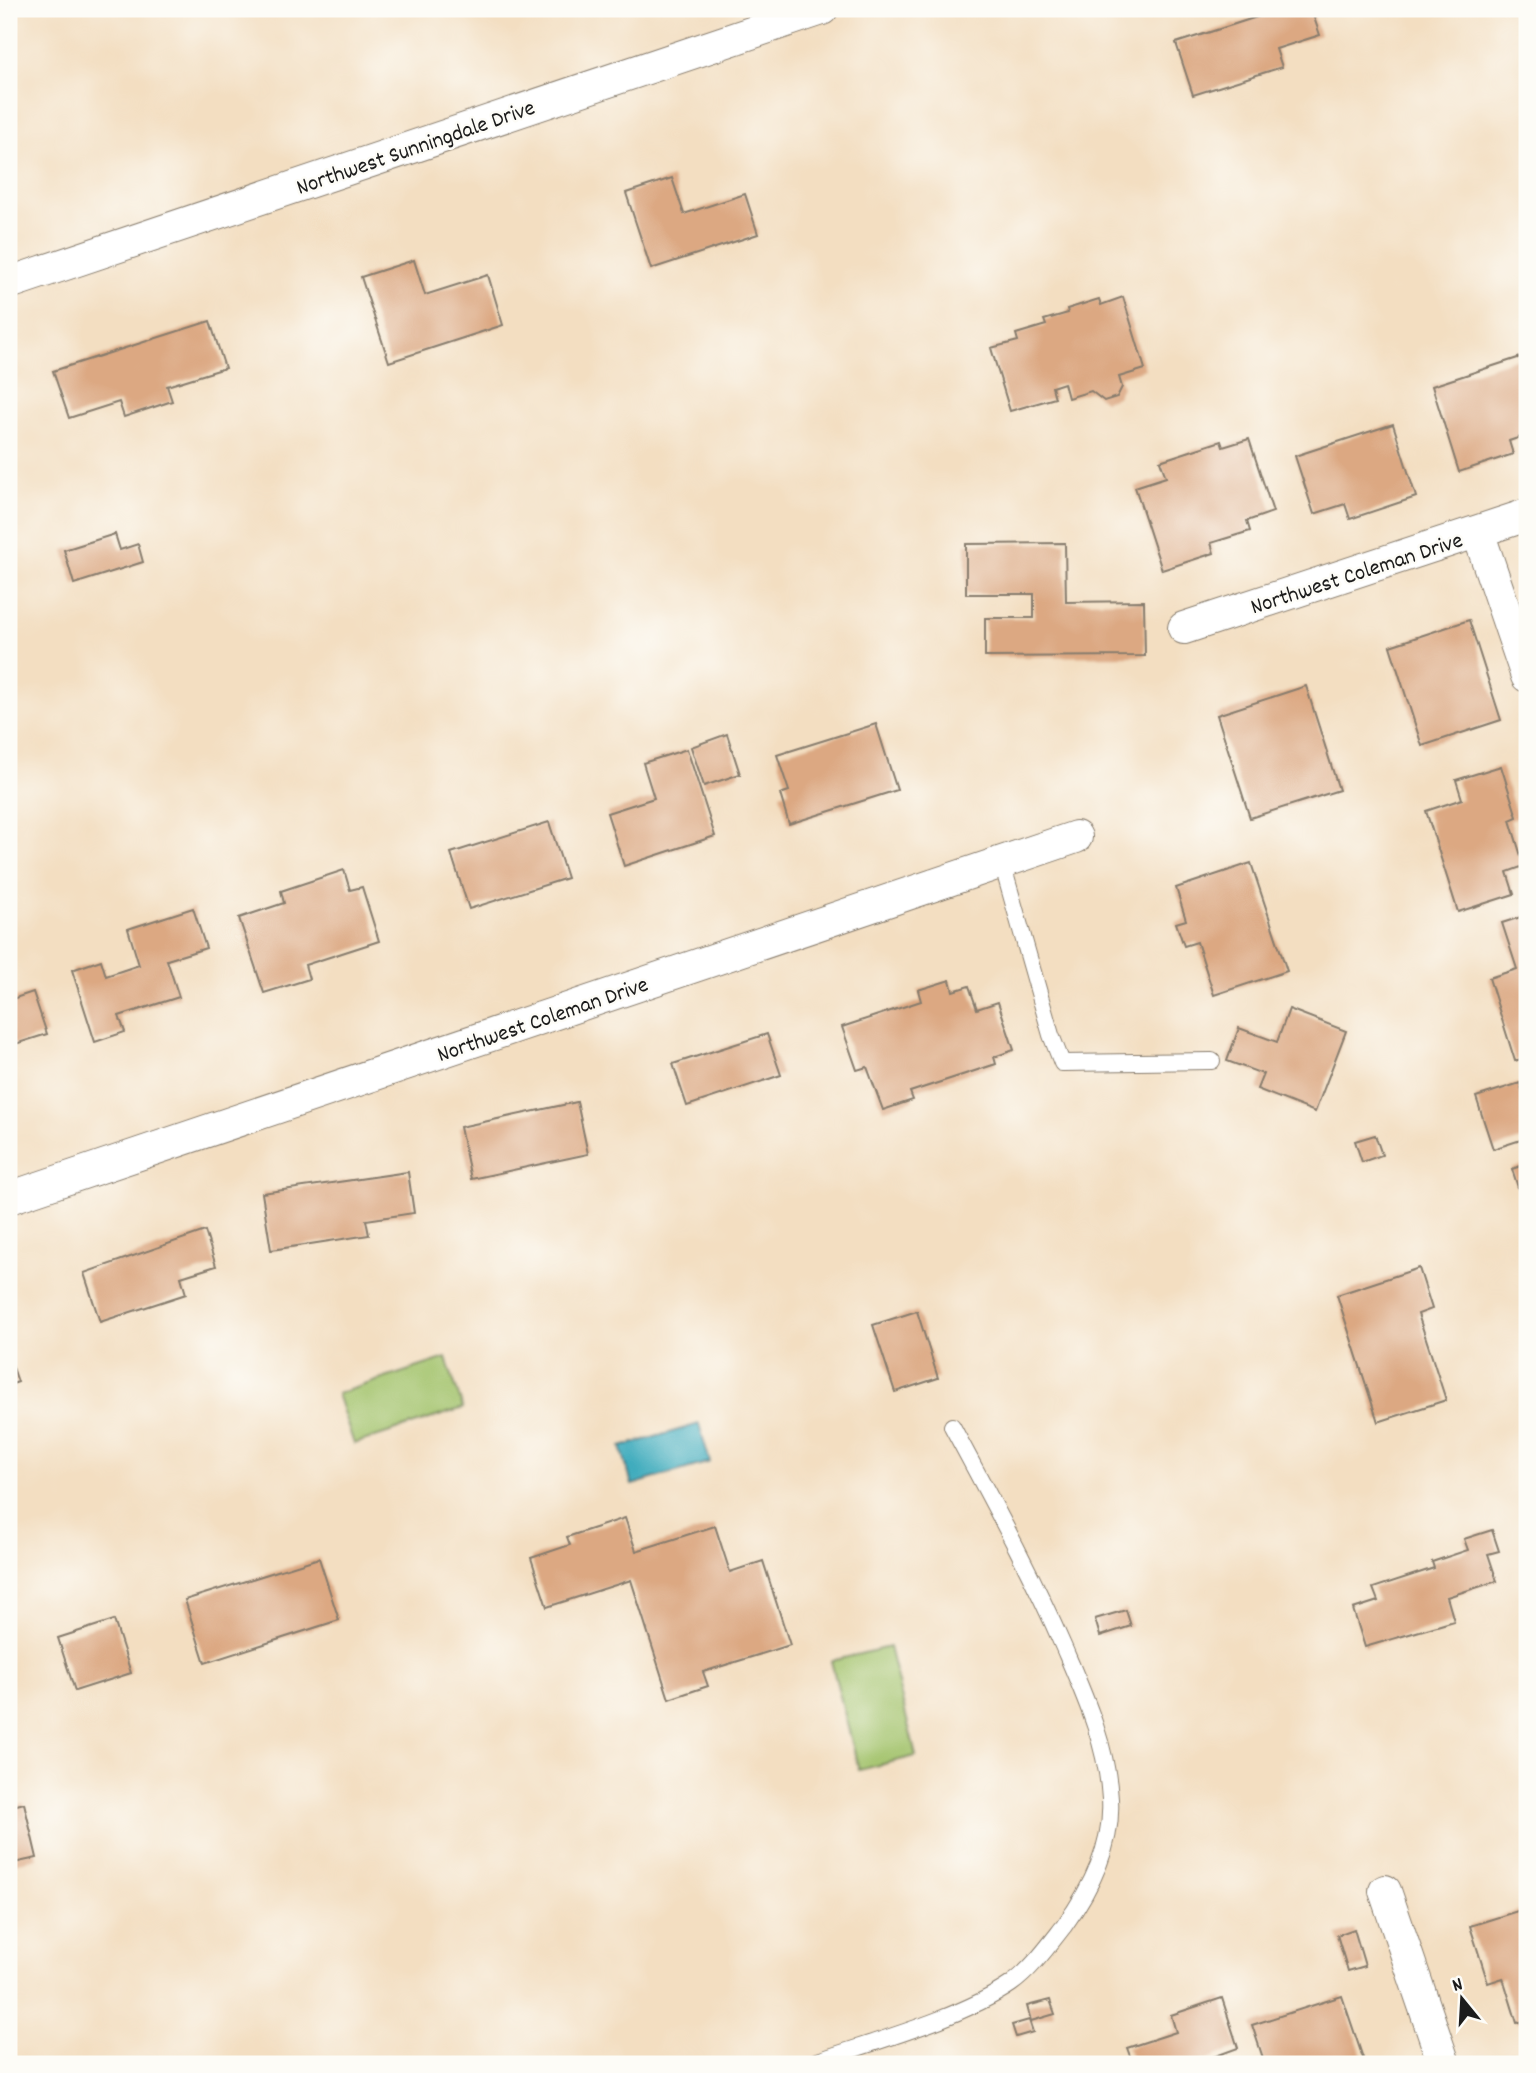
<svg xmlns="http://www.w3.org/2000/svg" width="1536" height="2073" font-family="Dekko,sans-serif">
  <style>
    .green { fill: #a2c26a; stroke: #5f6f43; stroke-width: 2 }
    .water { fill: #3facbd; stroke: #2e646c; stroke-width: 2 }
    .building { fill: #dca882 }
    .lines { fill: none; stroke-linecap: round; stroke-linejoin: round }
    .lane-casing { stroke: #887d6e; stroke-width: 18 }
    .street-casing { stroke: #887d6e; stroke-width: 34 }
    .lane { stroke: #fff; stroke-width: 16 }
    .street { stroke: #fff; stroke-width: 32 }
    .labels { text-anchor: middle; stroke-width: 5; stroke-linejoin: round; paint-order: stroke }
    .street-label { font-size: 23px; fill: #1c1c1c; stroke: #fdfcf7 }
  </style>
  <rect width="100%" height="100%" fill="#fdfcf7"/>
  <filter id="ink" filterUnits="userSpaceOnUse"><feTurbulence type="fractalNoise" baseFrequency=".0143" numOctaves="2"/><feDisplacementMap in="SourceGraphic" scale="14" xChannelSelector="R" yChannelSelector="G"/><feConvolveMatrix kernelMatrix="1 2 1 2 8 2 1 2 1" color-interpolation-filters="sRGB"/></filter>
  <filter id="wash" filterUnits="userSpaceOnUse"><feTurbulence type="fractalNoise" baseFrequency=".00686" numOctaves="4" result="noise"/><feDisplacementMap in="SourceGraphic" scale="28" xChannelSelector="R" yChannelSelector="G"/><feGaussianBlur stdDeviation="1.57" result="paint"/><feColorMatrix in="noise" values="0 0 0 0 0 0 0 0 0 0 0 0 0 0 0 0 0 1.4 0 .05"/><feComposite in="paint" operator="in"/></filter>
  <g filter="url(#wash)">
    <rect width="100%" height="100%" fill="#f3dec1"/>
    <g class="green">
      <path d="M446 1358 463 1408 354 1444 337 1394Z"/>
      <path d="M889 1647 916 1756 859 1770 831 1661Z"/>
    </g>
    <path class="water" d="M699 1424 710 1462 632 1485 621 1447Z"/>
    <g id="blocks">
      <g class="building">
        <path d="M1261 9H1311L1320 35 1276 49 1282 67 1193 95 1176 43 1263 15Z"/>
        <path d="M672 178 684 214 745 194 758 234 651 269 626 193Z"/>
        <path d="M414 260 425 295 488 275 503 325 389 362 361 277Z"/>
        <path d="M1123 297 1145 369 1119 377 1122 387 1117 397 1104 401 1091 391 1068 398 1064 383 1052 387 1055 398 1010 411 991 348 1018 341 1016 334 1046 325 1044 320 1068 313 1067 309 1099 299 1101 305Z"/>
        <path d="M210 321 225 368 167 386 172 401 124 417 119 402 69 418 53 371Z"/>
        <path d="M1527 355V435L1509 441 1513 454 1459 472 1432 386Z"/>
        <path d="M1393 424 1416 497 1350 519 1345 504 1314 514 1295 456Z"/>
        <path d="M1249 439 1273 512 1247 521 1250 531 1211 543 1214 553 1162 570 1135 487 1166 477 1160 461 1221 441 1223 447Z"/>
        <path d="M115 534 120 550 138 544 143 562 74 584 64 550Z"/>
        <path d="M1065 543 1066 602 1144 601 1145 656 985 657V618H1034V594H966V544Z"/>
        <path d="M1469 620 1501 720 1422 746 1390 646Z"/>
        <path d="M1306 686 1339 790 1250 818 1217 715Z"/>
        <path d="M876 724 897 790 789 824 780 794 789 791 777 755Z"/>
        <path d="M727 734 740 774 704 786 691 747Z"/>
        <path d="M687 749 715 836 624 866 607 813 654 798 643 763Z"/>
        <path d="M1501 766 1517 817 1510 820 1524 866 1507 872 1514 894 1458 912 1426 811 1462 799 1456 780Z"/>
        <path d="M549 822 567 878 469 909 451 853Z"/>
        <path d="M1251 863 1287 971 1214 995 1197 942 1184 946 1176 923 1186 920 1176 888Z"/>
        <path d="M344 870 350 890 362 887 379 941 305 965 309 979 264 993 239 918 284 903 281 891Z"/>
        <path d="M193 908 206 948 167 960 179 997 119 1016 125 1032 95 1042 72 970 101 960 106 976 139 965 128 929Z"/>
        <path d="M1527 915V1057L1515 1061 1489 978 1517 969 1502 923Z"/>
        <path d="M950 980 953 991 969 986 977 1009 998 1002 1014 1050 994 1057 996 1064 910 1092 913 1100 883 1110 867 1067 857 1070 842 1027 921 1001 918 990Z"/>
        <path d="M33 992 47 1034 9 1046V1000Z"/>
        <path d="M1289 1009 1346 1031 1315 1112 1257 1089 1263 1074 1227 1061 1239 1028 1277 1042Z"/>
        <path d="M767 1034 781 1075 687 1106 673 1064Z"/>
        <path d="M1520 1083 1527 1107V1138L1493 1149 1476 1097Z"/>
        <path d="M577 1102 588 1154 471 1179 460 1127Z"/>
        <path d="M1375 1135 1382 1155 1362 1162 1355 1141Z"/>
        <path d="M1527 1164V1215L1512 1169Z"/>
        <path d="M408 1172 414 1213 366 1220 369 1235 271 1250 262 1193Z"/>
        <path d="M205 1231 216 1266 181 1277 186 1294 100 1322 84 1273Z"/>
        <path d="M1419 1268 1432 1309 1418 1314 1446 1400 1378 1422 1337 1295Z"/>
        <path d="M917 1311 938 1378 895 1392 873 1325Z"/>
        <path d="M9 1356 18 1382 9 1385Z"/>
        <path d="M625 1518 636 1551 715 1526 730 1572 763 1561 790 1645 703 1672 708 1686 669 1699 631 1580 547 1607 531 1558 570 1545 567 1537Z"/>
        <path d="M1492 1530 1499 1551 1488 1554 1497 1581 1447 1597 1454 1621 1365 1647 1353 1609 1378 1601 1373 1588 1434 1568 1432 1562 1468 1550 1464 1539Z"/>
        <path d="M319 1558 339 1620 205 1663 185 1600Z"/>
        <path d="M1126 1610 1131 1626 1100 1636 1095 1619Z"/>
        <path d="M114 1620 131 1673 75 1691 58 1638Z"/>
        <path d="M24 1803 37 1858 9 1864V1807Z"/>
        <path d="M1527 1908V2020L1517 2023 1503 1978 1488 1983 1470 1926Z"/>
        <path d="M1354 1929 1365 1966 1348 1971 1337 1935Z"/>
        <path d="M1342 1996 1365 2064H1265L1252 2025Z"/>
        <path d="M1222 1998 1238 2048 1194 2064H1133L1127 2048 1176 2032 1171 2015Z"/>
        <path d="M1050 2000 1055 2014 1031 2021 1027 2006Z"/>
        <path d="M1029 2020 1033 2032 1016 2037 1012 2025Z"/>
      </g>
    </g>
  </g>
  <g filter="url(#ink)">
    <use href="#blocks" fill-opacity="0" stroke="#887d6e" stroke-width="2"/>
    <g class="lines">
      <g class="lane-casing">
        <g id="lane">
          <path d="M1002 863 1051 1035 1062 1063 1212 1061"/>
          <path d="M809 2064C868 2043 960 2019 1011 1984 1031 1970 1049 1945 1064 1926 1090 1890 1113 1844 1110 1799 1107 1745 1085 1697 1064 1648 1031 1572 991 1499 952 1426"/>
        </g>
      </g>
      <g class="street-casing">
        <g id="street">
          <path d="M9 283 822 9"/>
          <path d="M1478 532 1527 676"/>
          <path d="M1184 628 1527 515"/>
          <path d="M9 1198 1076 837"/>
          <path d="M1385 1891 1444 2064"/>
        </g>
      </g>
      <use href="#lane" class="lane"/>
      <use href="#street" class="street"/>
    </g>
  </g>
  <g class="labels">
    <g class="street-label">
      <text transform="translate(415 146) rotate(-19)" y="8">Northwest Sunningdale Drive</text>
      <text transform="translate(1356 572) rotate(-18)" y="8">Northwest Coleman Drive</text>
      <text transform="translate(542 1018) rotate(-19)" y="8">Northwest Coleman Drive</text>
    </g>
  </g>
  <rect width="1536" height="2073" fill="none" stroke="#fdfcf7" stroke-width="35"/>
  <g transform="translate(1462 1999) rotate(342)" stroke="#fdfcf7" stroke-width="5" paint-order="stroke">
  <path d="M0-5L12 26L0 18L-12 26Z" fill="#1c1c1c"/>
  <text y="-10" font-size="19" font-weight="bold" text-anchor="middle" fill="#1c1c1c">N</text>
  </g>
</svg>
